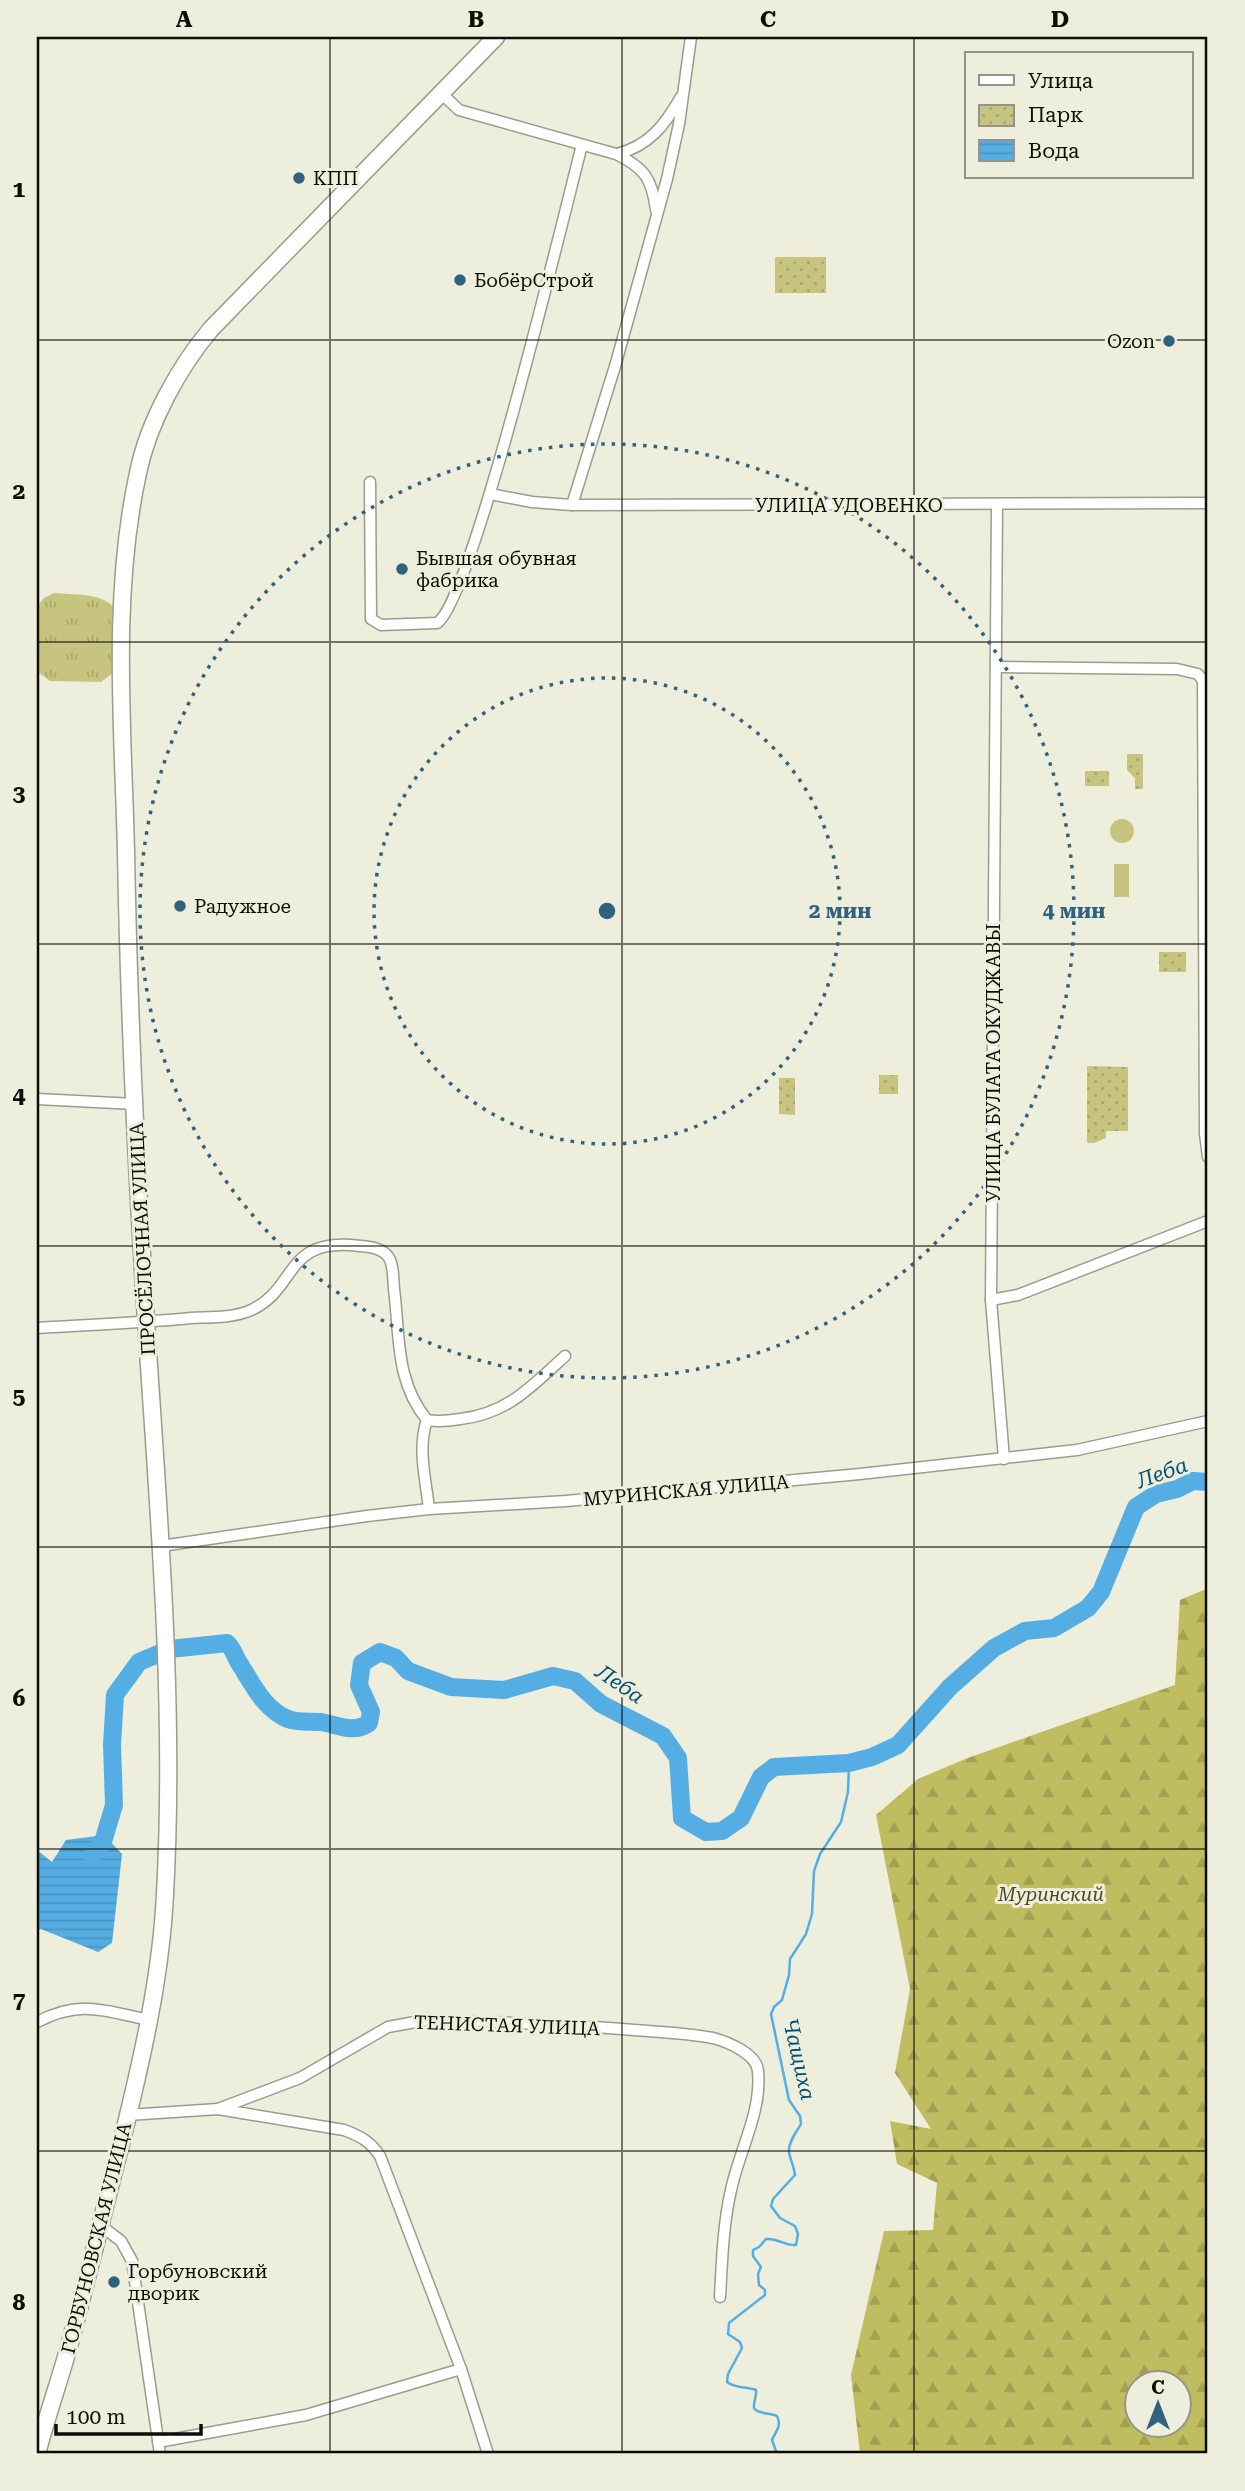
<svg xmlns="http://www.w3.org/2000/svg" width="1245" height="2491" font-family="'Roboto Serif',serif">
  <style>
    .grass { fill: url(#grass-tufts) }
    .forest { fill: url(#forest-firs); fill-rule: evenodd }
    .park { fill: url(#park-dots) }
    .pitch { fill: #c7c480 }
    .water { fill: url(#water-rules) }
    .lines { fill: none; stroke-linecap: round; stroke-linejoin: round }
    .stream { stroke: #55aee3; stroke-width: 2.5 }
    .river { stroke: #55aee3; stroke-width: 18 }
    .street-casing { stroke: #9c9c8c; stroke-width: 13 }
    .primary-casing { stroke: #9c9c8c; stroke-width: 19 }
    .street { stroke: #fff; stroke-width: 10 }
    .primary { stroke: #fff; stroke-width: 16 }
    .grid { fill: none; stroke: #0e0e08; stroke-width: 2; stroke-opacity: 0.55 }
    .ring { fill: none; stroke: #30617f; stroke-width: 3.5; stroke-dasharray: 3.5 7 }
    .poi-dot { fill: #30617f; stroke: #eed; stroke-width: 2.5 }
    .labels { text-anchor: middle; stroke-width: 6; stroke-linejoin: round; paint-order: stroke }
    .poi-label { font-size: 19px; fill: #0e0e08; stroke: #eed; text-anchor: start }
    .street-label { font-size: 19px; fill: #0e0e08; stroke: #eed }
    .park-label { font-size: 19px; font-style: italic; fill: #4a4921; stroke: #eed }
    .water-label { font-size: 21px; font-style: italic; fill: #044f72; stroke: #eed }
    .centre { fill: #30617f; stroke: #eed; stroke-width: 3.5 }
    .ring-label { font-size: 21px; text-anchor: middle; font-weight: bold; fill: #30617f; stroke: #eed; stroke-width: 6; stroke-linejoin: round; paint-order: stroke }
    .neatline { fill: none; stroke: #0e0e08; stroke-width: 2.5 }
    .grid-label { font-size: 23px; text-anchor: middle; font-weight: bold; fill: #0e0e08 }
  </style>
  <defs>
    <pattern id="grass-tufts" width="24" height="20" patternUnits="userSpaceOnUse" patternTransform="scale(1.75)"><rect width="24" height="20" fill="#c7c480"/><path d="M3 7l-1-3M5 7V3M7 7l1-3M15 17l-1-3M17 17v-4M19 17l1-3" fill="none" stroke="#aaa76d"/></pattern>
    <pattern id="forest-firs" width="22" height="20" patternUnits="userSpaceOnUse" patternTransform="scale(1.75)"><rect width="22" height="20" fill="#c0bc60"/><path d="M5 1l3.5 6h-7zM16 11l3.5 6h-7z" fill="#a4a052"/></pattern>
    <pattern id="park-dots" width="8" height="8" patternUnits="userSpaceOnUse" patternTransform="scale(1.75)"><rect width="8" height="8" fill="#c7c480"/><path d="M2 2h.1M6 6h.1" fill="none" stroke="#aaa76d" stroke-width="1.8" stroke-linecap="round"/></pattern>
    <pattern id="water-rules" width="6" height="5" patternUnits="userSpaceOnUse" patternTransform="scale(1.75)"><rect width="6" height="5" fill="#55aee3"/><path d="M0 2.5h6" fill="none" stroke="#4994c1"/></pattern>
  </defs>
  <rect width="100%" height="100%" fill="#eed"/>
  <path class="grass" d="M54 593C74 595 104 592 116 610V671L101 682 50 681 38 672 39 604 44 598Z"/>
  <path class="forest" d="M1208 1588V2454H860L851 2375 884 2231 933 2230 937 2183 897 2164 890 2121 931 2129 895 2073 910 1989 876 1815 918 1779 965 1759 1175 1685 1180 1600ZM1136 2382H1178V2424H1136Z"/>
  <g class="park">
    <rect x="775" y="257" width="51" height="36"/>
    <path d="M1127 754H1143V789H1135V778L1127 770Z"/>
    <rect x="1085" y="771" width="24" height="15"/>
    <rect x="1159" y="952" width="27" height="20"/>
    <path d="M1087 1066 1128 1067V1131H1106V1138L1094 1143H1087Z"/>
    <rect x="879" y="1075" width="19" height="19"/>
    <path d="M779 1078H795V1115L779 1114Z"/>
  </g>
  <g class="pitch">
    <circle cx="1122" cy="831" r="12"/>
    <rect x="1114" y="864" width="15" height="33"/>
  </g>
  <path class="water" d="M104 1835 122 1854 112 1943 98 1952 41 1929 37 1931V1850L52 1862 66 1840Z"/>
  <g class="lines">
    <path class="stream" d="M777 2454 772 2440C776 2431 782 2426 777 2416 771 2413 757 2414 754 2408 753 2403 757 2395 756 2390 746 2386 736 2389 727 2382L728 2374 742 2348 740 2342 728 2334 729 2323 765 2295V2290L759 2285 758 2274 761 2267 753 2256V2250L759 2247 766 2239C778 2238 785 2246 796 2245L798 2234 795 2226 780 2218 771 2206 773 2199 795 2175C794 2166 790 2159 789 2152 788 2142 797 2131 801 2124L800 2116 789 2100 771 2014 774 2007 782 2000 789 1975 790 1959 806 1934 812 1914 814 1871 820 1854 841 1822 848 1792 849 1763"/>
    <path class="river" d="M92 1856 103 1842 114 1805 112 1745 115 1695 139 1662 170 1649 227 1643C234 1649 235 1658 241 1666 253 1685 265 1710 288 1719 297 1723 311 1721 321 1722 338 1725 353 1734 369 1723L371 1712 359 1685 362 1663 380 1652 396 1658 408 1671 451 1687 504 1690 553 1676 575 1681 601 1704 663 1736 678 1758 682 1818 706 1832 722 1831 741 1818 761 1777 774 1767 849 1763 872 1757 898 1745 950 1687 994 1648 1025 1631 1054 1628 1088 1608 1101 1592 1136 1507 1156 1494 1177 1489 1193 1481 1208 1482"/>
    <g class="street-casing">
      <g id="street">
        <path d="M441 93 459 110 616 154C645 168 652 179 656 210"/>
        <path d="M617 154C649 146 665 125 681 97"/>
        <path d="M370 482 371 619 381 625 437 623C472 603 565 209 582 145"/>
        <path d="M490 494 532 502 572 505 1208 503"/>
        <path d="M572 505 616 363 667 179 679 124 691 37"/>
        <path d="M997 505 991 1300 1004 1459"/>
        <path d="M996 667 1177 669 1198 674 1203 681 1205 1134 1208 1157"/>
        <path d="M37 1099 135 1104"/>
        <path d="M991 1300 1018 1295 1208 1221"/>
        <path d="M37 1328C88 1325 139 1323 191 1318 209 1317 232 1318 249 1311 299 1290 282 1236 360 1246 370 1247 383 1248 389 1258 394 1266 393 1280 394 1289 400 1336 395 1381 427 1420 438 1422 448 1421 460 1419 507 1414 531 1387 565 1356"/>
        <path d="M427 1420C417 1448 426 1480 429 1509"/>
        <path d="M161 1546 367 1516 429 1509 566 1501 860 1474 1077 1450 1208 1421"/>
        <path d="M37 2022C81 1999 104 2011 150 2020"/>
        <path d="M218 2109 300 2078 388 2027 426 2020C495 2022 564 2024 634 2030 660 2032 687 2033 713 2038 728 2042 757 2054 758 2071 762 2112 739 2151 731 2190 723 2225 722 2261 720 2297"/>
        <path d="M128 2115 218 2109 344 2130C360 2136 370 2141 380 2156L461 2369 488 2454"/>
        <path d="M100 2225 121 2241 132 2261 160 2454"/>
        <path d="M158 2442 306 2415 461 2369"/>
      </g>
    </g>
    <g class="primary-casing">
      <path id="primary" d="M37 2454C46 2419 58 2385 68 2350 87 2280 104 2210 122 2140 142 2059 161 1977 165 1894 175 1713 160 1532 148 1351 137 1185 129 1018 126 852 123 726 111 597 138 473 148 423 179 367 211 329L496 37"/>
    </g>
    <use href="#street" class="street"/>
    <use href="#primary" class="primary"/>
  </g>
  <path class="grid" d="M330 37V2454M622 37V2454M914 37V2454M37 340H1208M37 642H1208M37 944H1208M37 1246H1208M37 1547H1208M37 1849H1208M37 2151H1208"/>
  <g class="ring">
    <circle cx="607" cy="911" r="233"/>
    <circle cx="607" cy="911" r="467"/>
  </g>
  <g class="poi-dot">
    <circle cx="299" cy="178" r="7"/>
    <circle cx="460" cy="280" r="7"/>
    <circle cx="1169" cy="341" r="7"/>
    <circle cx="402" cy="569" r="7"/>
    <circle cx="180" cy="906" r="7"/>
    <circle cx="114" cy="2282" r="7"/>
  </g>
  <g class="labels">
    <g class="poi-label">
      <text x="313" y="185">КПП</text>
      <text x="474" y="287">БобёрСтрой</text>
      <text x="1155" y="348" text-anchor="end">Ozon</text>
      <text x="416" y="565">Бывшая обувная<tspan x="416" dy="22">фабрика</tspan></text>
      <text x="194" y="913">Радужное</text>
      <text x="128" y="2278">Горбуновский<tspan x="128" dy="22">дворик</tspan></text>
    </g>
    <g class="street-label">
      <text x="849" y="512">УЛИЦА УДОВЕНКО</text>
      <text transform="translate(993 1063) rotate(-90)" y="7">УЛИЦА БУЛАТА ОКУДЖАВЫ</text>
      <text transform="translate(142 1239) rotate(-93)" y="7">ПРОСЁЛОЧНАЯ УЛИЦА</text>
      <text transform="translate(686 1490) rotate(-5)" y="7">МУРИНСКАЯ УЛИЦА</text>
      <text transform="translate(507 2025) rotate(2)" y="7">ТЕНИСТАЯ УЛИЦА</text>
      <text transform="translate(96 2238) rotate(-76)" y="7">ГОРБУНОВСКАЯ УЛИЦА</text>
    </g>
    <g class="park-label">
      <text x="1051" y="1901">Муринский</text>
    </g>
    <g class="water-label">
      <text transform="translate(1162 1473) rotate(-20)" y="7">Леба</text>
      <text transform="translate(620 1684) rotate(34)" y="7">Леба</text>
      <text transform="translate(799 2059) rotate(77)" y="7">Чащиха</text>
    </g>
  </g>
  <circle cx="607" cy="911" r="10" class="centre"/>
  <g class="ring-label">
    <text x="840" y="918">2 мин</text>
    <text x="1074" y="918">4 мин</text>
  </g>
  <rect width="1245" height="2491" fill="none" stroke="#eeeedd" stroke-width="77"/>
  <rect x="965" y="52" width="228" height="126" fill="#eeeedd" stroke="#949488" stroke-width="2"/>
  <rect x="979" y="75" width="35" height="10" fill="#ffffff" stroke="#949488" stroke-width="2"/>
  <text x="1028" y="88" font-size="21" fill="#0e0e08">Улица</text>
  <rect x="979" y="105" width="35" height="21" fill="url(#park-dots)" stroke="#949488" stroke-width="2"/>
  <text x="1028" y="122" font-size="21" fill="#0e0e08">Парк</text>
  <rect x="979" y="140" width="35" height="21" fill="url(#water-rules)" stroke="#949488" stroke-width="2"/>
  <text x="1028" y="158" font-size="21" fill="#0e0e08">Вода</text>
  <g transform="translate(1158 2404)"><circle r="33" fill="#eeeedd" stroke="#949488" stroke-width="2"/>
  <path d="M0-5L12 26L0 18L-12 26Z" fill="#30617f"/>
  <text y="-10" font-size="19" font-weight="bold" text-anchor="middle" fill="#0e0e08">С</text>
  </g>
  <path d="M56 2424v10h145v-10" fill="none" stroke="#0e0e08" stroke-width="3.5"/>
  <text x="66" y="2424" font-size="21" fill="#0e0e08" stroke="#eeeedd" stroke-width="5" paint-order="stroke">100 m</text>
  <rect x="38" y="38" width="1168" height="2414" class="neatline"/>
  <g class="grid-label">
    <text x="184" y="27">A</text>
    <text x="476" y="27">B</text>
    <text x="768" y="27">C</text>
    <text x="1060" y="27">D</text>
    <text x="19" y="197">1</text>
    <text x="19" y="499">2</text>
    <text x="19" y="801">3</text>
    <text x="19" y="1103">4</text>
    <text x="19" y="1404">5</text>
    <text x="19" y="1706">6</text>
    <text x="19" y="2008">7</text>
    <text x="19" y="2310">8</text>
  </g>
</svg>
